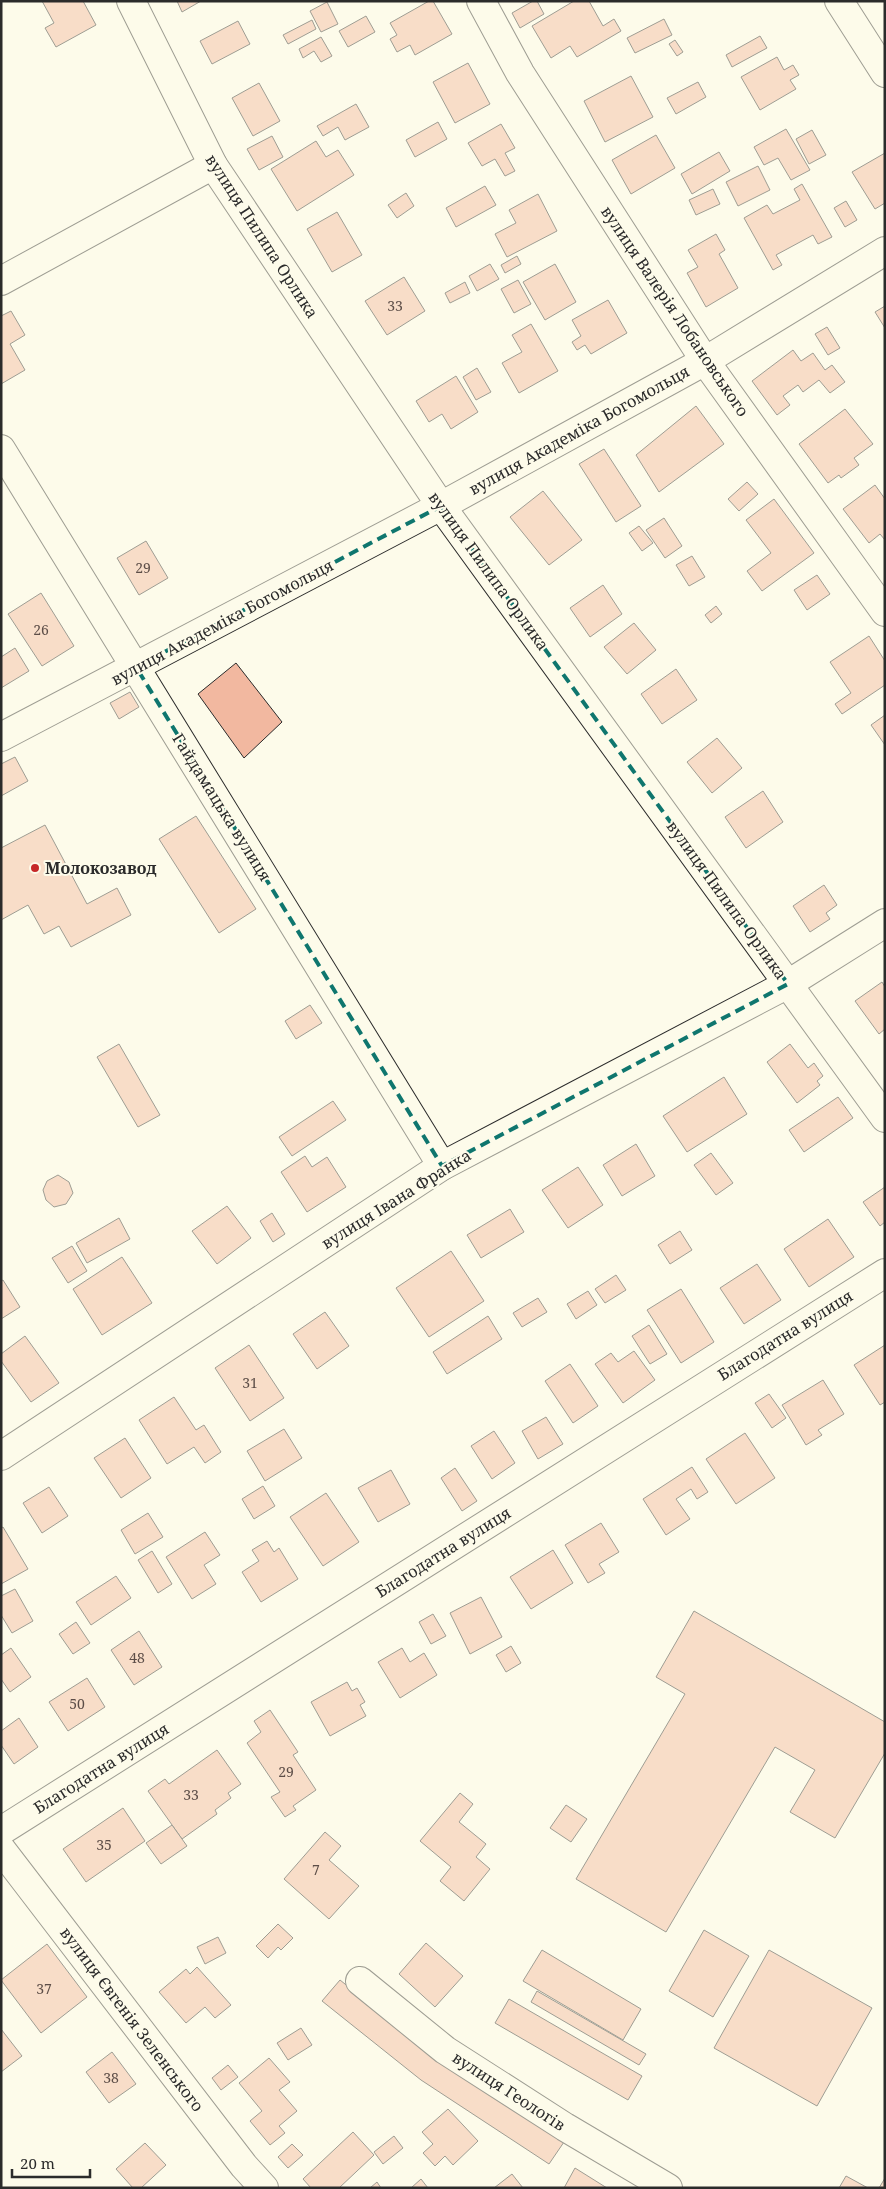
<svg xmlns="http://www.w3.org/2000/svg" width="886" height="2189" font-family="'Noto Serif',serif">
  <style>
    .building { fill: #f2b8a0; stroke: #2b2b2b }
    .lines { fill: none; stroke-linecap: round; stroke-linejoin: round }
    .minor-casing { stroke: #2b2b2b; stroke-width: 30 }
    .minor { stroke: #fdfbea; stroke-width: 28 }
    .marked { fill: none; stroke: #0f766e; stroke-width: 4; stroke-dasharray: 10 6; stroke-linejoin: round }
    .poi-dot { fill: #c62828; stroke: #fdfbea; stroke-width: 2 }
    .labels { text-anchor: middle; stroke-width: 4; stroke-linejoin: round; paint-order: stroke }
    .number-label { font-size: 14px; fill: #5d4e48 }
    .street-label { font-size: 16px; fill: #2b2b2b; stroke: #fdfbea }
    .poi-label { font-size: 16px; font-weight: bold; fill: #2b2b2b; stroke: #fdfbea; text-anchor: start }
  </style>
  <rect width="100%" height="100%" fill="#fdfbea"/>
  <g class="building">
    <path d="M42 1H83L96 25 56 47 45 28 54 23Z"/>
    <path d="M177 1H201L182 12Z"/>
    <path d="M429 1H433L452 34 415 55 410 45 397 52 390 39 397 35 390 23Z"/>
    <path d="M533 1H537L544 14 520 28 512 13Z"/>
    <path d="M574 1H589L603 26 614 19 621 31 577 57 570 46 551 58 532 26Z"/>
    <path d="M327 2 338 24 321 32 310 11Z"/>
    <path d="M366 16 375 32 348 47 339 31Z"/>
    <path d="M664 19 672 35 635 53 627 38Z"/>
    <path d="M312 20 316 29 288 44 283 35Z"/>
    <path d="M238 21 250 44 212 64 200 41Z"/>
    <path d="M760 36 767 48 732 67 726 55Z"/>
    <path d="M321 37 332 56 321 62 314 51 303 58 299 49Z"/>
    <path d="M675 40 683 52 677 56 669 44Z"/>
    <path d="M777 57 784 70 793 65 799 75 790 80 796 89 760 110 741 77Z"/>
    <path d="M468 63 490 104 455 123 433 82Z"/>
    <path d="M631 76 653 117 605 142 584 101Z"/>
    <path d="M698 82 706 97 676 114 667 98Z"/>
    <path d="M259 83 280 121 253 136 232 98Z"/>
    <path d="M356 104 369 127 345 140 338 127 323 136 317 126Z"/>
    <path d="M438 122 447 139 415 157 406 140Z"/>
    <path d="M501 124 515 148 505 153 515 171 505 176 495 159 482 166 468 143Z"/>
    <path d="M786 129 810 170 791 180 778 158 764 165 754 147Z"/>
    <path d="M812 130 826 155 809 164 796 139Z"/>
    <path d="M656 135 675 168 631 194 612 160Z"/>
    <path d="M272 136 283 157 259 170 247 149Z"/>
    <path d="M316 141 326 157 338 150 354 175 297 211 271 169Z"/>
    <path d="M719 152 730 171 692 194 681 174Z"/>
    <path d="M885 153V203L875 209 852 172Z"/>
    <path d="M758 166 770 190 738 206 726 182Z"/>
    <path d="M802 184 832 237 818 244 813 235 776 255 782 265 773 270 744 218 767 205 773 214 800 200 794 189Z"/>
    <path d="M485 186 496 205 456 227 446 208Z"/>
    <path d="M713 189 720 204 696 215 689 200Z"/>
    <path d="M406 193 414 206 397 218 388 205Z"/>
    <path d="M538 194 557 231 507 257 495 234 516 223 509 210Z"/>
    <path d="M846 201 857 220 845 227 834 208Z"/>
    <path d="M337 212 362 255 332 272 307 229Z"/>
    <path d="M716 234 725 250 719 254 738 288 706 307 687 273 698 267 688 250Z"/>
    <path d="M517 256 521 264 505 273 501 265Z"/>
    <path d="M490 264 499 279 477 291 469 276Z"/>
    <path d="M555 264 576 302 545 320 523 282Z"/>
    <path d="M404 277 425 311 387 335 365 301Z"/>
    <path d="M518 280 531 304 514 313 501 289Z"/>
    <path d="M465 282 470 293 450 303 445 293Z"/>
    <path d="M608 300 627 333 591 354 585 345 577 350 572 342 581 336 572 320Z"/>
    <path d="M885 306V328L875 312Z"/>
    <path d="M11 311 25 335 10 344 25 370 1 384V316Z"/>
    <path d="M531 324 558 371 519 393 502 363 522 352 512 335Z"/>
    <path d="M827 327 840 348 828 355 815 334Z"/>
    <path d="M793 350 801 361 813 353 825 370 832 365 845 382 830 393 819 380 803 392 798 385 783 396 790 405 777 415 752 381Z"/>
    <path d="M477 368 491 392 476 400 463 377Z"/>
    <path d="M456 376 478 412 451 429 442 414 429 422 416 401Z"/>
    <path d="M696 406 724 444 659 492 636 455Z"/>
    <path d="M845 409 873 444 854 458 859 465 841 478 839 475 828 483 799 444Z"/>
    <path d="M604 449 641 506 616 522 579 464Z"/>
    <path d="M747 482 758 494 739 511 728 499Z"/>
    <path d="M875 485 885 499V540L880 534 869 543 843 509Z"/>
    <path d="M543 491 582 540 549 565 510 517Z"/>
    <path d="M774 499 814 553 762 591 747 571 771 553 746 520Z"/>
    <path d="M664 518 682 546 665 558 646 530Z"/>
    <path d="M639 526 653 543 642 551 629 533Z"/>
    <path d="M146 541 168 578 139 595 117 558Z"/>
    <path d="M692 556 705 577 689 586 676 565Z"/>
    <path d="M817 575 830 594 807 610 794 590Z"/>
    <path d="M603 585 622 614 590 637 570 608Z"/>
    <path d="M41 593 74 646 42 666 8 614Z"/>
    <path d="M716 606 722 614 711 623 705 615Z"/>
    <path d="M634 623 656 650 627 674 604 647Z"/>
    <path d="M869 636 885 661V685L842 714 835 704 851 693 830 662Z"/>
    <path d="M15 648 29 671 1 688V657Z"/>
    <path d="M236 663 282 722 244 758 198 694Z"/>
    <path d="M676 669 697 700 662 724 641 694Z"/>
    <path d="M130 692 139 707 119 719 110 703Z"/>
    <path d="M885 715V745L871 725Z"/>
    <path d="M717 738 742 768 712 793 687 762Z"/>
    <path d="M15 757 28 781 1 796V764Z"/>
    <path d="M763 791 783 822 746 848 725 817Z"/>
    <path d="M196 816 256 909 219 933 159 839Z"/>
    <path d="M45 825 87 904 117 888 131 915 71 947 59 926 44 934 28 905 1 920V848Z"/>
    <path d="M824 885 837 905 826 913 830 919 810 932 793 906Z"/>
    <path d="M882 982 885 987V1029L879 1034 855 1001Z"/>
    <path d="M310 1005 322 1023 296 1039 285 1021Z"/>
    <path d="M119 1044 160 1115 138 1127 97 1057Z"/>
    <path d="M790 1044 808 1068 814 1063 823 1076 817 1081 820 1085 797 1103 767 1062Z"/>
    <path d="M724 1077 747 1114 687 1152 663 1116Z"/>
    <path d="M838 1097 853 1118 804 1152 789 1130Z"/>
    <path d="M333 1101 346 1120 292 1156 279 1137Z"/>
    <path d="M636 1144 655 1176 622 1196 603 1165Z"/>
    <path d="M711 1153 733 1183 716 1195 694 1165Z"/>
    <path d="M305 1156 312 1167 327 1157 346 1187 307 1212 281 1172Z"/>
    <path d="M578 1167 603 1205 568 1228 542 1190Z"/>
    <path d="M58 1175 69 1182 73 1193 66 1204 54 1207 46 1200 43 1190 47 1181Z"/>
    <path d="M885 1187V1222L880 1226 863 1202Z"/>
    <path d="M227 1206 251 1238 217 1264 192 1231Z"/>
    <path d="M510 1209 524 1232 481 1258 467 1235Z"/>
    <path d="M272 1213 285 1234 273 1242 260 1221Z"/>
    <path d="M119 1218 130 1239 87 1263 76 1243Z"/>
    <path d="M828 1219 854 1257 809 1287 784 1249Z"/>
    <path d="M680 1231 692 1250 670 1264 658 1245Z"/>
    <path d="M72 1246 87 1271 68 1283 52 1258Z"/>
    <path d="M451 1251 484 1301 429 1337 396 1288Z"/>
    <path d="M122 1257 152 1303 102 1335 73 1289Z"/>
    <path d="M757 1264 781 1300 744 1324 720 1288Z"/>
    <path d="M616 1275 626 1290 605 1303 595 1289Z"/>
    <path d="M3 1280 20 1307 1 1319V1281Z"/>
    <path d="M681 1289 714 1342 681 1363 647 1310Z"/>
    <path d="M588 1291 597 1305 576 1319 567 1304Z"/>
    <path d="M538 1298 547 1312 522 1327 513 1313Z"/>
    <path d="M325 1312 349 1346 317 1369 293 1334Z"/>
    <path d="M488 1316 502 1339 447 1374 433 1352Z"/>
    <path d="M649 1325 667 1354 650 1364 632 1336Z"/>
    <path d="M25 1336 59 1383 31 1402 1 1361V1354Z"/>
    <path d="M249 1345 284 1398 250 1421 215 1368Z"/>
    <path d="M885 1345V1402L880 1405 854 1365Z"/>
    <path d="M634 1351 655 1380 623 1403 595 1364 611 1353 618 1362Z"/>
    <path d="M570 1364 598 1406 573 1423 545 1381Z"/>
    <path d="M823 1380 844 1414 818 1430 822 1435 806 1445 782 1405Z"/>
    <path d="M769 1394 786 1418 772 1428 755 1403Z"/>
    <path d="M174 1397 196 1430 204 1425 221 1452 205 1463 194 1447 167 1464 139 1420Z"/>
    <path d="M546 1417 563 1444 538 1459 522 1431Z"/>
    <path d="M284 1429 302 1458 265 1481 247 1451Z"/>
    <path d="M494 1431 515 1463 492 1479 471 1446Z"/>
    <path d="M745 1433 775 1478 736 1504 706 1459Z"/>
    <path d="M125 1438 151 1478 121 1498 94 1458Z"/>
    <path d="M692 1467 708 1492 697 1499 691 1489 676 1499 690 1519 666 1535 643 1499Z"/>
    <path d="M455 1468 477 1501 462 1511 441 1478Z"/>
    <path d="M391 1470 410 1504 378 1522 358 1488Z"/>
    <path d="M263 1486 275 1506 254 1519 242 1499Z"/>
    <path d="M49 1487 68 1516 42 1533 23 1503Z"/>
    <path d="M326 1493 359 1542 323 1566 290 1517Z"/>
    <path d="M148 1513 163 1537 135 1554 121 1530Z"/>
    <path d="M601 1523 619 1552 599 1564 605 1573 588 1583 565 1545Z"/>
    <path d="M3 1527 28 1569 1 1584V1528Z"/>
    <path d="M205 1532 220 1555 204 1565 216 1584 192 1599 166 1557Z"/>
    <path d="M267 1541 274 1552 279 1548 298 1579 261 1602 242 1572 259 1561 252 1550Z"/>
    <path d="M553 1550 573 1583 531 1609 510 1577Z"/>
    <path d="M152 1551 172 1584 158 1593 138 1560Z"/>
    <path d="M116 1576 131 1598 91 1625 76 1602Z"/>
    <path d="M15 1589 33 1621 12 1633 1 1615V1596Z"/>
    <path d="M481 1597 502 1637 470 1654 450 1613Z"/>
    <path d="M694 1611 885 1722V1753L835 1838 790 1812 815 1770 775 1747 666 1932 576 1879 685 1694 656 1677Z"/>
    <path d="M433 1614 446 1636 431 1644 419 1622Z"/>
    <path d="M76 1622 90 1643 73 1654 59 1634Z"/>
    <path d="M139 1631 162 1667 134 1685 111 1650Z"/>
    <path d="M511 1646 521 1663 506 1672 496 1655Z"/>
    <path d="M11 1648 31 1677 10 1692 1 1679V1655Z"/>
    <path d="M402 1648 410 1662 424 1653 437 1675 400 1698 378 1662Z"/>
    <path d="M87 1678 105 1707 68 1731 49 1702Z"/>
    <path d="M347 1682 352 1691 357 1688 365 1702 360 1705 366 1716 330 1736 311 1702Z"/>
    <path d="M270 1710 298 1752 293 1755 316 1790 293 1806 296 1810 285 1817 271 1797 280 1792 247 1743 261 1732 254 1721Z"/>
    <path d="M19 1718 38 1747 14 1764 1 1745V1731Z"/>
    <path d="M217 1750 241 1784 228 1793 231 1798 215 1810 217 1814 182 1839 148 1791 165 1779 169 1784Z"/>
    <path d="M460 1793 473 1804 459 1822 486 1844 476 1857 490 1869 464 1901 440 1881 451 1867 420 1841Z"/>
    <path d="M566 1805 587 1819 571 1842 550 1828Z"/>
    <path d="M123 1808 145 1841 86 1882 63 1849Z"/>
    <path d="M172 1825 187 1846 161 1864 146 1843Z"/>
    <path d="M325 1832 341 1846 329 1860 359 1886 329 1919 284 1879Z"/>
    <path d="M278 1924 293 1938 281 1950 278 1947 268 1958 256 1946Z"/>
    <path d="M704 1930 749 1956 713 2017 669 1991Z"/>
    <path d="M218 1937 226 1953 205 1964 197 1947Z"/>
    <path d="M426 1943 463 1976 435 2007 399 1974Z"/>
    <path d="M47 1944 87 1997 41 2033 1 1980Z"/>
    <path d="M542 1950 641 2009 623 2040 523 1981Z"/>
    <path d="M769 1950 872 2008 817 2106 714 2048Z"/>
    <path d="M197 1967 231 2005 215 2018 205 2007 186 2023 159 1992 186 1969 190 1974Z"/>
    <path d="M340 1980 436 2057 564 2142 549 2164 421 2080 322 2001Z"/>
    <path d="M537 1991 646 2054 639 2065 531 2002Z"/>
    <path d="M509 1999 642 2076 628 2100 495 2023Z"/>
    <path d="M301 2028 312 2045 288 2060 277 2043Z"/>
    <path d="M1 2029 22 2056 1 2072Z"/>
    <path d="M112 2052 136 2084 109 2103 86 2072Z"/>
    <path d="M269 2058 290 2082 279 2090 297 2111 279 2126 285 2133 270 2145 250 2121 262 2111 239 2083Z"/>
    <path d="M228 2065 238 2077 221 2090 212 2078Z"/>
    <path d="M448 2109 478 2141 453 2165 445 2156 435 2166 423 2153 433 2144 422 2132Z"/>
    <path d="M353 2132 374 2155 339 2188H311L303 2179Z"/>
    <path d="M394 2136 403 2148 383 2164 374 2152Z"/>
    <path d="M145 2143 166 2165 141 2188H133L116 2169Z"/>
    <path d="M292 2144 303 2155 288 2168 278 2157Z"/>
    <path d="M575 2168 607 2188H564Z"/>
    <path d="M512 2174 523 2188H494Z"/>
    <path d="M846 2176 868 2188H839Z"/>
    <path d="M885 2178V2188H879Z"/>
    <path d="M421 2179 428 2188H411Z"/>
    <path d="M377 2182 381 2188H370Z"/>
  </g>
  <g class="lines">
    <g class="minor-casing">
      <g id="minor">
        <path d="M131 1 213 165 441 506 885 1118"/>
        <path d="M481 1 520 73 705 361 885 612"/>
        <path d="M839 1 885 73"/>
        <path d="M1 281 213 165"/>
        <path d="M1 449 442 1166"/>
        <path d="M1 737 441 506 705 361 885 251"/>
        <path d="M1 1456 442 1166 788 984 885 923"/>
        <path d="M1 1831 885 1273"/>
        <path d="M1 1849 244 2166 264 2188"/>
        <path d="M360 1981 445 2050 565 2127 668 2188"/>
      </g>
    </g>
    <use href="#minor" class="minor"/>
  </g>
  <path d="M0 0H886V2189H0ZM441 506 788 984 442 1166 136 667Z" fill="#fdfbea" fill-opacity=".55" fill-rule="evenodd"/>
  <path class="marked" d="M441 506 788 984 442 1166 136 667Z"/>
  <circle class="poi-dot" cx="35" cy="868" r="5"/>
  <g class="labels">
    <g class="number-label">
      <text x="395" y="311">33</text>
      <text x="143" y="573">29</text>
      <text x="41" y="635">26</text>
      <text x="250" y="1388">31</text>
      <text x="137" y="1663">48</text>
      <text x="77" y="1709">50</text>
      <text x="286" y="1777">29</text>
      <text x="191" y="1800">33</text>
      <text x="104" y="1850">35</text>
      <text x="316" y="1875">7</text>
      <text x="44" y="1994">37</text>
      <text x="111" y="2083">38</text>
    </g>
    <g class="street-label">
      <text transform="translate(262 236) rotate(57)" y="6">вулиця Пилипа Орлика</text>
      <text transform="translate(675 311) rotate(56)" y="6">вулиця Валерія Лобановського</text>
      <text transform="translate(579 430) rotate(-29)" y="6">вулиця Академіка Богомольця</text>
      <text transform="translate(489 571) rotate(54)" y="6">вулиця Пилипа Орлика</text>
      <text transform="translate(222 622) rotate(-28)" y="6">вулиця Академіка Богомольця</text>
      <text transform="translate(222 807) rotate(58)" y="6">Гайдамацька вулиця</text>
      <text transform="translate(727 900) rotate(54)" y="6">вулиця Пилипа Орлика</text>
      <text transform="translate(396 1199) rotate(-32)" y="6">вулиця Івана Франка</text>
      <text transform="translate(785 1335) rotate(-32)" y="6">Благодатна вулиця</text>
      <text transform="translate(443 1552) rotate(-32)" y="6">Благодатна вулиця</text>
      <text transform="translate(101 1768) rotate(-32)" y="6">Благодатна вулиця</text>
      <text transform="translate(132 2019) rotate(53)" y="6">вулиця Євгенія Зеленського</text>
      <text transform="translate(509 2091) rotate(33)" y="6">вулиця Геологів</text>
    </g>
    <g class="poi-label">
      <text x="45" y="874">Молокозавод</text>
    </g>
  </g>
  <rect width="886" height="2189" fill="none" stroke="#2b2b2b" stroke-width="5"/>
  <path d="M12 2169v8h78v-8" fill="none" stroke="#2b2b2b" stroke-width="2.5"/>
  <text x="20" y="2169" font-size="15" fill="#2b2b2b" stroke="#fdfbea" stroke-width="4" paint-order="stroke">20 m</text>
</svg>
